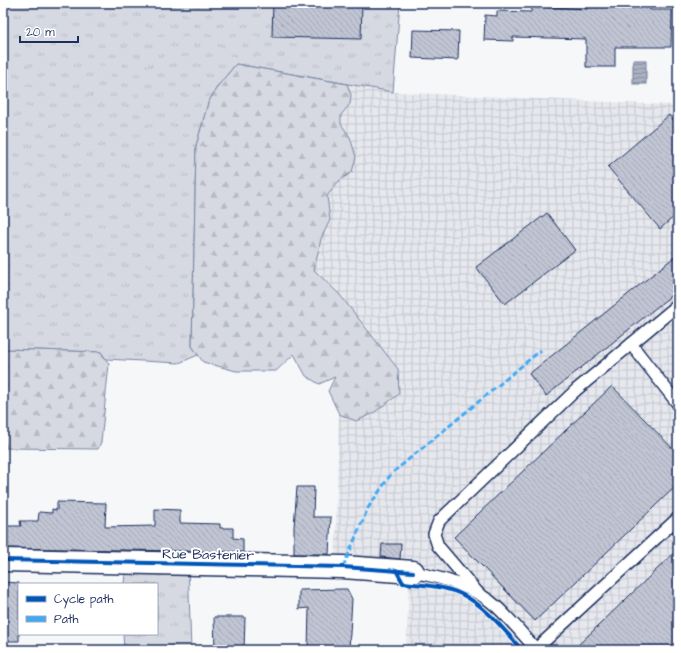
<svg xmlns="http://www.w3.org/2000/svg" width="681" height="653" font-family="'Architects Daughter',sans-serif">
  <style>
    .industrial { fill: url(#industrial-grid) }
    .grass { fill: url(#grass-tufts); stroke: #7884a0 }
    .forest { fill: url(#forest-firs); stroke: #7884a0 }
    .water { fill: url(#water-rules); stroke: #707c99 }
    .building { fill: url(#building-back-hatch); stroke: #1b2f5e }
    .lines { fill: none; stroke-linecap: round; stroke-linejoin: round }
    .service-casing { stroke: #1b2f5e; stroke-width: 14 }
    .minor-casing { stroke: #1b2f5e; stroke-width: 25 }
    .service { stroke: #fff; stroke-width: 11 }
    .minor { stroke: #fff; stroke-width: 22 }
    .quiet { stroke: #3fa9f5; stroke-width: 3; stroke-dasharray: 6 3; stroke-linecap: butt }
    .cycleway-casing { stroke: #fff; stroke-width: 6 }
    .cycleway { stroke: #0057b8; stroke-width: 4 }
    .labels { text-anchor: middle; stroke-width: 4; stroke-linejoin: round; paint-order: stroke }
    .street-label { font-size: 14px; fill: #1b2f5e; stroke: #fff }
  </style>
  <defs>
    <pattern id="industrial-grid" width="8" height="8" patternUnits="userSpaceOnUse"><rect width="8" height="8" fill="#e6e8ee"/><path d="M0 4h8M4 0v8" fill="none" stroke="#c5c7ce"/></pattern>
    <pattern id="grass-tufts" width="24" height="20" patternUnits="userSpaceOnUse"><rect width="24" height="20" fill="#d6d9e2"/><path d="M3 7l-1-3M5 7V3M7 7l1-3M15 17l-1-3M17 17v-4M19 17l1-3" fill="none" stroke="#b7bbc4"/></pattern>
    <pattern id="forest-firs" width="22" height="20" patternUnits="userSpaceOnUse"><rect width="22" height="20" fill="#d6d9e2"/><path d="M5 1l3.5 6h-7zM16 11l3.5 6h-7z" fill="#b7bbc4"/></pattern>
    <pattern id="water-rules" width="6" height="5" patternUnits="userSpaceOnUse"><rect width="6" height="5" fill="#a9b0c1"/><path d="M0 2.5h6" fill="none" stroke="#8990a0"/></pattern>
    <pattern id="building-back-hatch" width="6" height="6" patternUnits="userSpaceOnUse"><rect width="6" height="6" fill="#c0c4d3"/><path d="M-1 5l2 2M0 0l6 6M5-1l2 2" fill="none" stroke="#a4a9b8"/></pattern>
  </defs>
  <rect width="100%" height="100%" fill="#f6f7f9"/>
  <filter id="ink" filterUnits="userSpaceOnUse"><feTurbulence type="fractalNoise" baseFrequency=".025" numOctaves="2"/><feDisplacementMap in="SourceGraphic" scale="8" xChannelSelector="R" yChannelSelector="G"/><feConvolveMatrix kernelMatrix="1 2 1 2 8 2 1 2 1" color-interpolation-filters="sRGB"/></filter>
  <g filter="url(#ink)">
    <path class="industrial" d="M347 84 393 92 671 105 678 114V650H406L409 589 404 571 335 567 339 414 356 421 398 369 340 295 314 270 321 239 330 220 327 196 339 181 352 172 350 137 341 124V115L350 104 351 95Z"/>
    <g class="grass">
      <path d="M3 3H400L393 92 236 64 217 87 208 103 196 146 192 346 198 355 179 363 106 359 101 352 3 349Z"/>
      <path d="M126 563 188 564 191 650H124L123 634H157V584H124Z"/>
    </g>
    <g class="forest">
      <path d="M236 64 347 84 351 95 350 104 341 115V124L350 137 356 157 352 172 339 181 327 196 330 220 321 239 314 270 340 295 398 369 399 394 372 414 356 421 339 414 328 391 335 377 319 384 306 376 294 354 276 371H236L203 362 192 346 196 146 208 103 217 87Z"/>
      <path d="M3 349 101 352 109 364 101 442 98 449 3 448Z"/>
    </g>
    <rect class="water" x="633" y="60" width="13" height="24"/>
    <g class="building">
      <path d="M273 3H362L361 39 272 37Z"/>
      <path d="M588 3H617V8L649 7 650 10H672L671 47H615V67H586V39L513 37V41L484 40 485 15 497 16V11L531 12 532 6 587 9Z"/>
      <path d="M413 30 459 31 458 60 412 58Z"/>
      <path d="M669 115 678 126V213L660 229 608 167Z"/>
      <path d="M547 213 575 250 505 304 476 267Z"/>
      <path d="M678 254V290L546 396 529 374Z"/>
      <path d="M612 386 678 454V484L535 621 454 537Z"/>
      <path d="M297 487H314L313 517H331L329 554H294V527Z"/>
      <path d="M57 502 106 503 105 527 155 526V509L180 510V523L220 524V528H233V538L243 539V552L3 548V526H21L20 521H38L39 512 52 513V509L57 510Z"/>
      <path d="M382 544H401L400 559 381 557Z"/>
      <path d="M678 549V650H573Z"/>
      <path d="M3 582 19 583V641H3Z"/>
      <path d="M342 589H347L352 599 349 650H308L309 608 299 609V590Z"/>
      <path d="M214 617H245L244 650H215Z"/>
    </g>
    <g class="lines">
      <g class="service-casing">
        <g id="service">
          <path d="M631 344 678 404"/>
          <path d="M413 572C443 578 474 586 497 607 511 620 524 636 537 650"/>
          <path d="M478 593 438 546 434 534 439 521 576 390 678 305"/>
          <path d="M536 649 678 518"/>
        </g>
      </g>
      <g class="minor-casing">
        <path id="minor" d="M3 560 343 567 413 572"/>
      </g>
      <use href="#service" class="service"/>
      <use href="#minor" class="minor"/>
      <path class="quiet" d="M343 567 368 508 391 474 541 350"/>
      <g class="cycleway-casing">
        <g id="cycleway">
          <path d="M3 560 343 567 413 572"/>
          <path d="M396 570 403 583C423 585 443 586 461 594 486 606 504 630 522 650"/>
        </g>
      </g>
      <use href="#cycleway" class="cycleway"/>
    </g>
  </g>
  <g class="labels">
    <g class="street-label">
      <text transform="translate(208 554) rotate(1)" y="5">Rue Bastenier</text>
    </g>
  </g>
  <rect width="681" height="653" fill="none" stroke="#fff" stroke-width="16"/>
  <rect x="8" y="8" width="665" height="637" fill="none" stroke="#1b2f5e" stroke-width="1.5" filter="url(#ink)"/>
  <rect x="18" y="583" width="140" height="52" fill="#ffffff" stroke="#a4acbf"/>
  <rect x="26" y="596" width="20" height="6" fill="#0057b8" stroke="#a4acbf"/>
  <text x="54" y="603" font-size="12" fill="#1b2f5e">Cycle path</text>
  <rect x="26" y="616" width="20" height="6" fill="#3fa9f5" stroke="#a4acbf"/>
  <text x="54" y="623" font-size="12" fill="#1b2f5e">Path</text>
  <path d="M20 36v6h58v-6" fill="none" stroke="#1b2f5e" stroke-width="2"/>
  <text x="26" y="36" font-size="12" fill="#1b2f5e" stroke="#ffffff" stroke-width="3" paint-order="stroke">20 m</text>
</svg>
